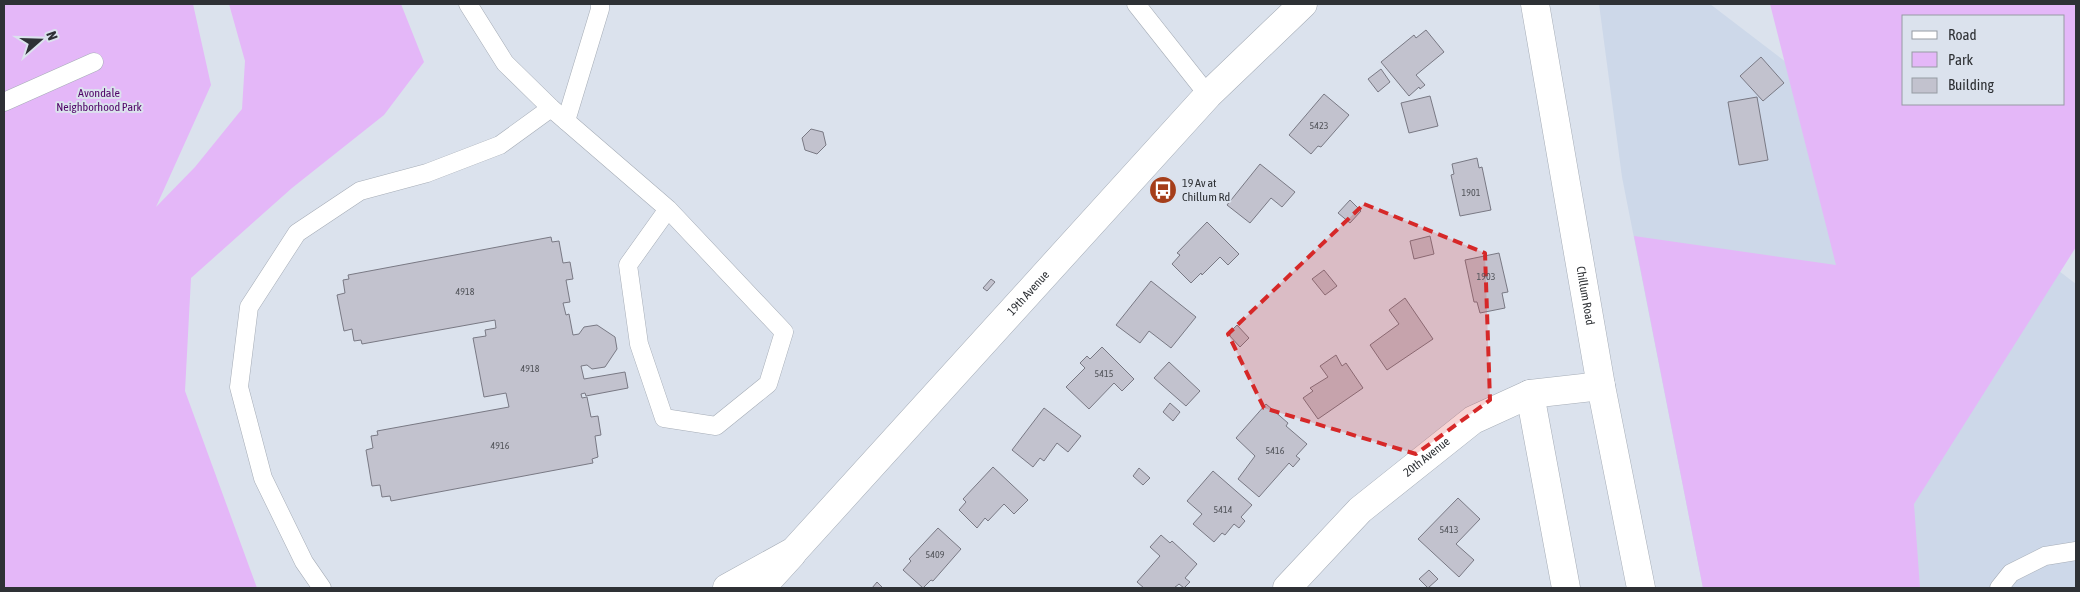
<svg xmlns="http://www.w3.org/2000/svg" width="2080" height="592" font-family="'Asap Condensed',sans-serif">
  <style>
    .built { fill: #cdd8e9 }
    .green { fill: #e4b7f8; fill-rule: evenodd }
    .building { fill: #c2c2ce; stroke: #797984 }
    .lines { fill: none; stroke-linecap: round; stroke-linejoin: round }
    .service-casing { stroke: #a6adb7; stroke-width: 19 }
    .minor-casing { stroke: #a6adb7; stroke-width: 29 }
    .tertiary-casing { stroke: #a6adb7; stroke-width: 29 }
    .secondary-casing { stroke: #a6adb7; stroke-width: 29 }
    .service { stroke: #fff; stroke-width: 18 }
    .minor { stroke: #fff; stroke-width: 28 }
    .tertiary { stroke: #fff; stroke-width: 28 }
    .secondary { stroke: #fff; stroke-width: 28 }
    .marked { fill: #d62828; fill-opacity: 0.2; stroke: #d62828; stroke-width: 4; stroke-dasharray: 10 6; stroke-linejoin: round }
    .labels { text-anchor: middle; stroke-width: 4; stroke-linejoin: round; paint-order: stroke }
    .number-label { font-size: 10px; fill: #53555b }
    .park-label { font-size: 12px; fill: #500567; stroke: #dbe2ed }
    .poi-label { font-size: 12px; fill: #2e3135; stroke: #dbe2ed; text-anchor: start }
    .street-label { font-size: 12px; fill: #2e3135; stroke: #dbe2ed }
  </style>
  <rect width="100%" height="100%" fill="#dbe2ed"/>
  <path class="built" d="M1599 4H1710L2076 284V588H1703L1622 177Z"/>
  <g class="green">
    <path d="M4 4H193L211 85 156 207 195 167 242 109 245 61 229 4H401L424 62 384 115 292 188 191 278 185 391 257 588H4Z"/>
    <path d="M1770 4H2076V247L1914 504 1920 588H1703L1634 236 1836 265ZM1904 16H2064V104H1904Z"/>
  </g>
  <g class="building">
    <path d="M1426 30 1444 52 1416 75 1425 85 1420 89 1419 87 1409 96 1381 62 1414 35 1416 38Z"/>
    <path d="M1761 57 1784 83 1763 101 1740 76Z"/>
    <path d="M1381 69 1390 82 1378 92 1368 79Z"/>
    <path d="M1324 94 1349 115 1321 147 1318 146 1311 154 1289 135Z"/>
    <path d="M1430 96 1438 126 1409 133 1401 103Z"/>
    <path d="M1757 97 1768 160 1739 165 1728 102Z"/>
    <path d="M811 129 823 132 826 145 817 154 805 150 802 138Z"/>
    <path d="M1477 158 1479 168 1482 167 1491 210 1460 216 1451 175 1454 174 1452 164Z"/>
    <path d="M1260 164 1295 192 1282 207 1271 198 1250 223 1227 205Z"/>
    <path d="M1350 200 1361 211 1350 223 1338 213Z"/>
    <path d="M1207 222 1239 254 1228 265 1220 257 1202 275 1201 273 1191 283 1172 264 1180 255 1177 253Z"/>
    <path d="M1430 236 1434 254 1414 259 1410 241Z"/>
    <path d="M551 237 552 242 559 241 563 263 570 262 573 279 566 280 570 302 563 303 566 315 569 314 573 335 579 334 584 327 597 325 615 337 617 349 605 367 592 369 587 365 581 366 584 379 625 372 628 388 586 396 585 393 581 394 582 398 587 397 591 417 598 416 601 435 595 436 598 457 592 459 593 463 391 501 390 496 382 497 380 485 372 486 366 450 373 448 371 436 378 435 377 431 509 407 506 393 484 397 473 338 486 336 485 330 496 328 495 320 362 344 361 340 354 341 352 329 344 331 337 295 345 293 343 280 349 279 348 275Z"/>
    <path d="M1499 253 1508 292 1502 293 1505 308 1480 313 1477 302H1474L1465 260Z"/>
    <path d="M1324 270 1337 286 1325 295 1312 279Z"/>
    <path d="M991 279 995 282 987 291 983 288Z"/>
    <path d="M1151 281 1196 317 1171 348 1149 331 1140 343 1116 325Z"/>
    <path d="M1405 298 1433 339 1387 370 1370 345 1399 324 1389 310Z"/>
    <path d="M1237 325 1249 338 1240 347 1228 334Z"/>
    <path d="M1102 347 1134 379 1122 391 1114 383 1089 409 1066 387 1085 368 1080 363 1087 356 1090 359Z"/>
    <path d="M1336 355 1342 366 1346 363 1363 388 1318 419 1303 398 1313 391 1310 388 1328 377 1320 366Z"/>
    <path d="M1169 362 1200 391 1186 406 1154 378Z"/>
    <path d="M1170 403 1180 412 1173 421 1163 412Z"/>
    <path d="M1266 404 1288 423 1286 426 1307 444 1296 456 1300 459 1293 467 1289 463 1259 497 1238 479 1255 456 1236 438Z"/>
    <path d="M1044 408 1081 436 1068 452 1057 443 1044 461 1040 458 1033 467 1012 450Z"/>
    <path d="M993 467 1028 500 1014 514 1004 504 988 521 985 518 977 528 959 510 966 502 963 499Z"/>
    <path d="M1139 468 1150 478 1143 485 1133 476Z"/>
    <path d="M1213 471 1252 505 1241 517 1245 521 1239 528 1234 524 1225 535 1222 533 1214 542 1193 524 1202 514 1187 501Z"/>
    <path d="M1458 498 1480 519 1456 544 1474 560 1459 577 1418 539Z"/>
    <path d="M938 528 961 549 933 581 931 580 923 588 903 570 911 561 909 559Z"/>
    <path d="M1161 535 1170 543 1172 541 1197 564 1185 578 1190 582 1184 588 1179 584 1174 588H1144L1137 582 1160 556 1150 547Z"/>
    <path d="M1429 570 1438 579 1428 588 1419 579Z"/>
    <path d="M877 582 883 588H872Z"/>
  </g>
  <g class="lines">
    <g class="service-casing">
      <g id="service">
        <path d="M468 4 505 63 551 108 668 209 784 332 768 384 716 426 664 418 639 344 628 265 668 209"/>
        <path d="M1136 4 1208 95"/>
        <path d="M4 102 94 62"/>
        <path d="M566 121 600 9V4"/>
        <path d="M322 588 304 562 263 478 239 387 249 307 297 233 360 191 427 173 500 145 551 108"/>
        <path d="M1999 588 2011 573 2045 556 2076 551"/>
      </g>
    </g>
    <g class="minor-casing">
      <g id="minor">
        <path d="M1530 394 1566 588"/>
        <path d="M761 588 792 554"/>
        <path id="s1" d="M1287 588 1360 510 1473 420 1530 394 1601 386"/>
      </g>
    </g>
    <g class="tertiary-casing">
      <g id="tertiary">
        <path id="s2" d="M727 588 794 551 1208 95 1303 4"/>
      </g>
    </g>
    <g class="secondary-casing">
      <g id="secondary">
        <path id="s3" d="M1535 4 1601 386 1641 588"/>
      </g>
    </g>
    <use href="#service" class="service"/>
    <use href="#minor" class="minor"/>
    <use href="#tertiary" class="tertiary"/>
    <use href="#secondary" class="secondary"/>
  </g>
  <path class="marked" d="M1364 204 1485 253 1490 400 1416 454 1264 408 1228 334Z"/>
  <defs>
    <g id="bus-disc" transform="scale(1.4375)"><circle r="9.5" fill="#a53e1a" stroke="#dbe2ed"/><path d="M-5-6H5V4H4V6H2V4H-2V6H-4V4H-5ZM-3.5-4V0h7V-4ZM-3.5 1.2v1.5H-2V1.2ZM2 1.2v1.5H3.5V1.2Z" fill="#fff"/></g>
  </defs>
  <g fill-rule="evenodd">
    <use href="#bus-disc" x="1163" y="190"/>
  </g>
  <g class="labels">
    <g class="number-label">
      <text x="1319" y="129">5423</text>
      <text x="1471" y="196">1901</text>
      <text x="1486" y="280">1903</text>
      <text x="465" y="295">4918</text>
      <text x="530" y="372">4918</text>
      <text x="1104" y="377">5415</text>
      <text x="500" y="449">4916</text>
      <text x="1275" y="454">5416</text>
      <text x="1223" y="513">5414</text>
      <text x="1449" y="533">5413</text>
      <text x="935" y="558">5409</text>
    </g>
    <g class="park-label">
      <text x="99" y="97">Avondale<tspan x="99" dy="14">Neighborhood Park</tspan></text>
    </g>
    <g class="poi-label">
      <text x="1182" y="187">19 Av at<tspan x="1182" dy="14">Chillum Rd</tspan></text>
    </g>
    <g class="street-label">
      <text dy="4" stroke="none"><textPath href="#s2" startOffset="425">19th Avenue</textPath></text>
      <text dy="4" stroke="none"><textPath href="#s3" startOffset="296">Chillum Road</textPath></text>
      <text dy="4" stroke="none"><textPath href="#s1" startOffset="192">20th Avenue</textPath></text>
    </g>
  </g>
  <rect width="2080" height="592" fill="none" stroke="#2e3135" stroke-width="10"/>
  <rect x="1902" y="15" width="162" height="90" fill="#dbe2ed" stroke="#969ba3"/>
  <rect x="1912" y="31" width="25" height="8" fill="#ffffff" stroke="#969ba3"/>
  <text x="1948" y="40" font-size="15" fill="#2e3135">Road</text>
  <rect x="1912" y="52" width="25" height="15" fill="#e4b7f8" stroke="#969ba3"/>
  <text x="1948" y="65" font-size="15" fill="#2e3135">Park</text>
  <rect x="1912" y="78" width="25" height="15" fill="#c2c2ce" stroke="#969ba3"/>
  <text x="1948" y="90" font-size="15" fill="#2e3135">Building</text>
  <g transform="translate(40 40) rotate(70)" stroke="#dbe2ed" stroke-width="4" paint-order="stroke">
  <path d="M0-4L9 19L0 12L-9 19Z" fill="#2e3135"/>
  <text y="-8" font-size="14" font-weight="bold" text-anchor="middle" fill="#2e3135">N</text>
  </g>
</svg>
